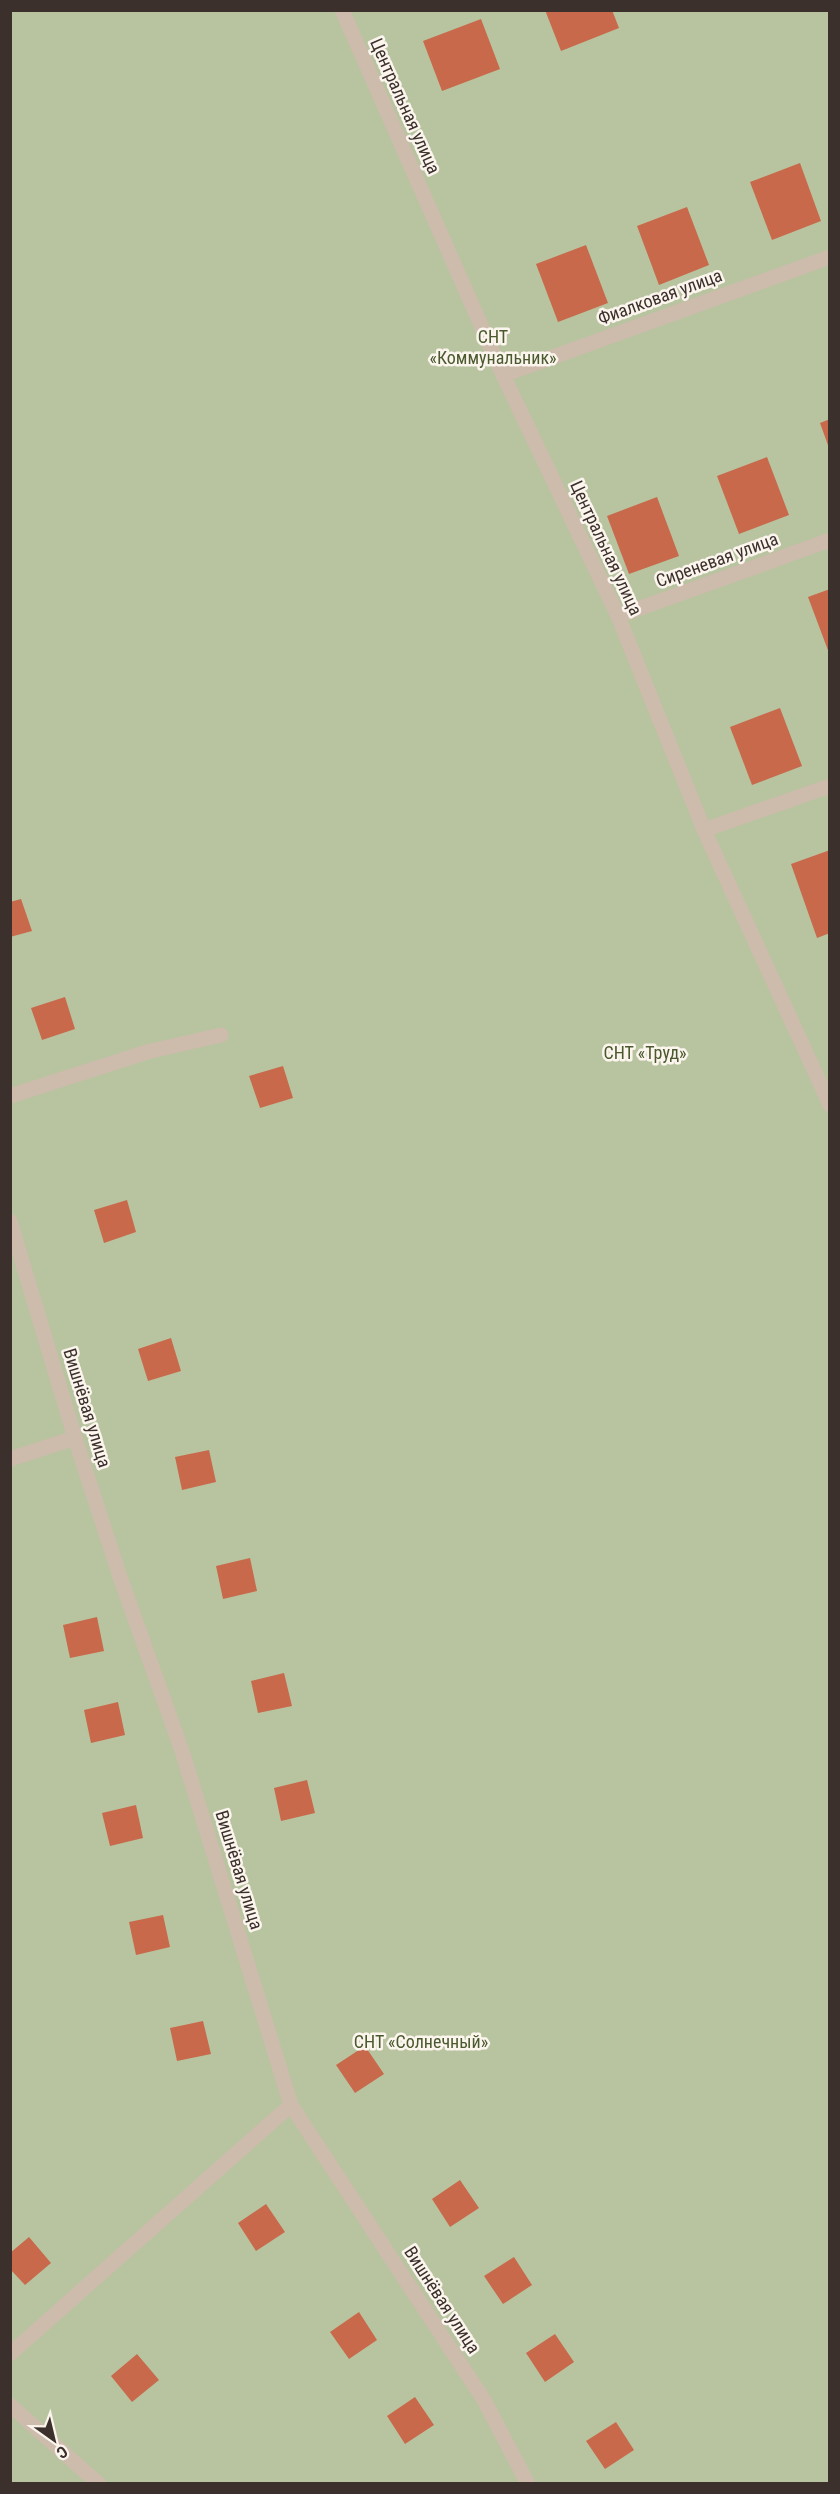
<svg xmlns="http://www.w3.org/2000/svg" width="840" height="2494" font-family="'Roboto Condensed',sans-serif">
  <style>
    .green { fill: #b8c4a0 }
    .building { fill: #c8694b }
    .lines { fill: none; stroke-linecap: round; stroke-linejoin: round }
    .minor { stroke: #cdbbac; stroke-width: 15 }
    .labels { text-anchor: middle; stroke-width: 5; stroke-linejoin: round; paint-order: stroke }
    .street-label { font-size: 18px; fill: #3b302b; stroke: #fbf5ee }
    .park-label { font-size: 18px; fill: #4a5a2e; stroke: #fbf5ee }
  </style>
  <rect width="100%" height="100%" fill="#f4ebe1"/>
  <path class="green" d="M11 11H829V2483L11 2484Z"/>
  <g class="building">
    <path d="M545 10H612L619 28 561 51Z"/>
    <path d="M481 19 500 69 442 91 423 41Z"/>
    <path d="M800 163 821 221 772 240 750 182Z"/>
    <path d="M687 207 709 265 659 285 637 226Z"/>
    <path d="M586 245 608 303 558 322 536 264Z"/>
    <path d="M830 419V448H829L820 423Z"/>
    <path d="M767 457 789 515 739 534 717 476Z"/>
    <path d="M657 497 679 556 629 574 607 516Z"/>
    <path d="M830 589V653H829L808 597Z"/>
    <path d="M780 708 802 766 752 785 730 727Z"/>
    <path d="M830 850V933L817 938 791 864Z"/>
    <path d="M21 899 32 931 10 937V902Z"/>
    <path d="M65 997 75 1029 42 1040 31 1008Z"/>
    <path d="M283 1066 293 1098 260 1108 249 1076Z"/>
    <path d="M127 1200 136 1232 104 1243 94 1210Z"/>
    <path d="M171 1338 181 1371 148 1381 138 1349Z"/>
    <path d="M209 1450 216 1482 182 1490 175 1457Z"/>
    <path d="M250 1558 257 1591 223 1599 216 1566Z"/>
    <path d="M97 1617 104 1651 70 1658 63 1625Z"/>
    <path d="M284 1673 292 1706 258 1713 251 1681Z"/>
    <path d="M118 1702 125 1735 91 1743 84 1710Z"/>
    <path d="M307 1780 315 1813 281 1821 274 1788Z"/>
    <path d="M136 1805 143 1838 110 1846 102 1813Z"/>
    <path d="M163 1915 170 1947 136 1955 129 1922Z"/>
    <path d="M203 2021 211 2054 177 2061 170 2028Z"/>
    <path d="M365 2046 384 2074 355 2093 336 2065Z"/>
    <path d="M460 2180 479 2208 450 2227 432 2199Z"/>
    <path d="M266 2204 285 2232 256 2251 238 2223Z"/>
    <path d="M29 2237 51 2263 25 2285 10 2269V2253Z"/>
    <path d="M514 2257 532 2285 503 2304 484 2276Z"/>
    <path d="M359 2312 377 2340 349 2359 330 2332Z"/>
    <path d="M555 2334 574 2362 545 2382 526 2353Z"/>
    <path d="M137 2354 159 2380 132 2402 111 2376Z"/>
    <path d="M415 2397 434 2425 405 2444 387 2416Z"/>
    <path d="M616 2422 634 2450 605 2469 586 2441Z"/>
  </g>
  <g class="lines">
    <g class="minor">
      <path d="M342 10 503 375 618 616 704 830 830 1105"/>
      <path d="M503 375 830 257"/>
      <path d="M618 616 830 540"/>
      <path d="M704 830 830 786"/>
      <path d="M10 1096 147 1052 221 1035"/>
      <path d="M10 1221 75 1438 120 1577 182 1751 291 2105 484 2400 528 2484"/>
      <path d="M10 1459 75 1438"/>
      <path d="M10 2354 291 2105"/>
      <path d="M10 2405 99 2484"/>
    </g>
  </g>
  <g class="labels">
    <g class="street-label">
      <text transform="translate(405 106) rotate(66)" y="6">Центральная улица</text>
      <text transform="translate(660 297) rotate(-20)" y="6">Фиалковая улица</text>
      <text transform="translate(606 548) rotate(65)" y="6">Центральная улица</text>
      <text transform="translate(717 560) rotate(-20)" y="6">Сиреневая улица</text>
      <text transform="translate(87 1408) rotate(73)" y="6">Вишнёвая улица</text>
      <text transform="translate(239 1870) rotate(73)" y="6">Вишнёвая улица</text>
      <text transform="translate(442 2300) rotate(57)" y="6">Вишнёвая улица</text>
    </g>
    <g class="park-label">
      <text x="493" y="343">СНТ<tspan x="493" dy="21">«Коммунальник»</tspan></text>
      <text x="645" y="1059">СНТ «Труд»</text>
      <text x="421" y="2048">СНТ «Солнечный»</text>
    </g>
  </g>
  <rect width="840" height="2494" fill="none" stroke="#3b302b" stroke-width="24"/>
  <g transform="translate(54 2440) rotate(146)" stroke="#fbf5ee" stroke-width="4.5" paint-order="stroke">
  <path d="M0-4.5L10 22L0 15L-10 22Z" fill="#3b302b"/>
  <text y="-9" font-size="16" font-weight="bold" text-anchor="middle" fill="#3b302b">С</text>
  </g>
</svg>
